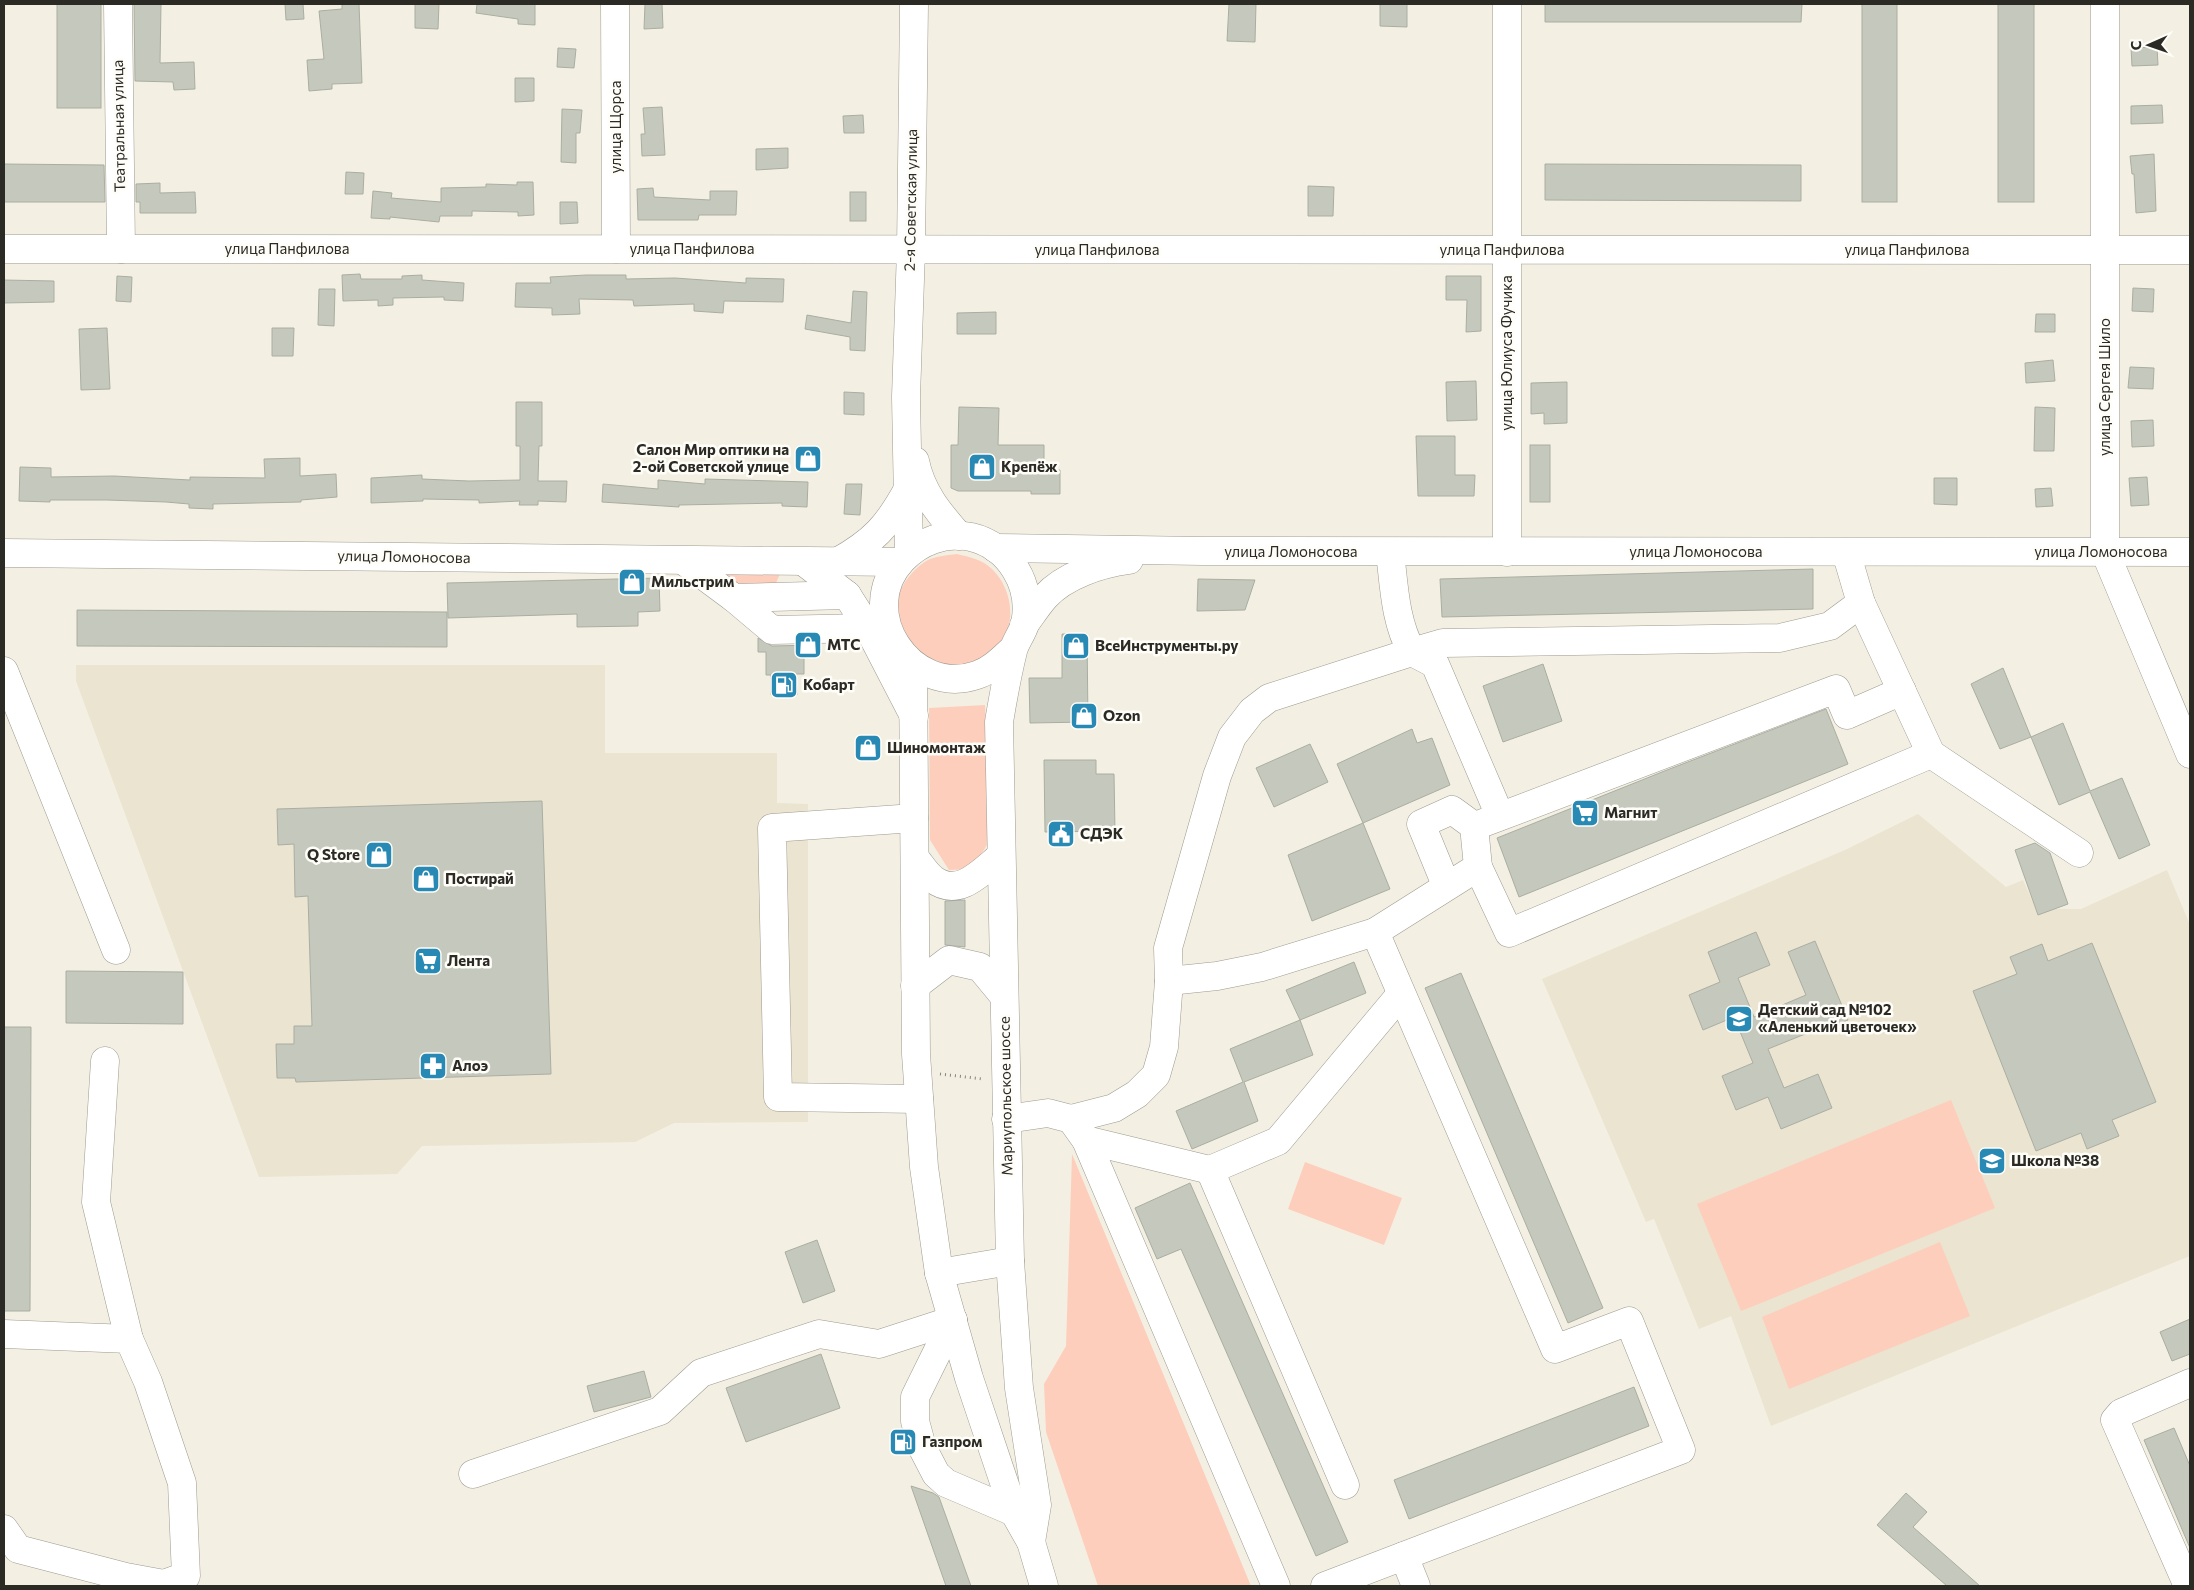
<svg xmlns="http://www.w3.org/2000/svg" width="2194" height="1590" font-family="Commissioner,sans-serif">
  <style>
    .built { fill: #eae4d0 }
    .green { fill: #fecebc }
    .building { fill: #c5c9bd; stroke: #aaaea2 }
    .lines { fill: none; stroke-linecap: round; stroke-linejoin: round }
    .minor-casing { stroke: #9d9a8e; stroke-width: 29 }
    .major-casing { stroke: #9d9a8e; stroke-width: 29 }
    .path { stroke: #87857c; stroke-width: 3; stroke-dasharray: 1 4; stroke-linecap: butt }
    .minor { stroke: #fff; stroke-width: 28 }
    .major { stroke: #fff; stroke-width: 28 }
    .labels { text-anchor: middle; stroke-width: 5; stroke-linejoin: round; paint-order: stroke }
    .street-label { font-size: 15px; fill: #2b2a25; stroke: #fffdf8 }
    .poi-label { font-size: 15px; font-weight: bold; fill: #2b2a25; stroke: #fffdf8; text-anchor: start }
  </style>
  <rect width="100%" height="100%" fill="#f3f0e3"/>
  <g class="built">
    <path d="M76 665H605V753H777V803L808 804V1122L674 1123 635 1142 422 1146 397 1174 259 1177 76 681Z"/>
    <path d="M1918 814 2006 887 2023 880 2036 909H2081L2167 870 2190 925V1256L1771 1426 1731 1316 1699 1329 1654 1219 1646 1222 1542 979 1845 850Z"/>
  </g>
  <g class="green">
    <path d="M957 554C970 557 983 560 992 569 1014 590 1018 630 994 652 986 660 970 664 960 669L919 658C912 646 901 633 897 620 890 597 910 569 930 559 939 556 948 555 957 554Z"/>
    <path d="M712 566 780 574 776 583 750 585 721 581Z"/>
    <path d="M985 705 990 840 972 869 949 870 930 840 929 708Z"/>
    <path d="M1951 1100 1995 1208 1741 1311 1697 1204Z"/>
    <path d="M1072 1154 1251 1586H1098L1046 1432 1044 1384 1066 1346Z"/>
    <path d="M1305 1162 1402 1198 1384 1245 1288 1209Z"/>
    <path d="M1940 1242 1970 1316 1789 1389 1762 1317Z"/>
  </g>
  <g class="building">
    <rect x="57" y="4" width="44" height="104"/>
    <path d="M134 4H161L160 63 194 62 195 89 174 90 173 82 135 81Z"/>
    <path d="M285 4H303L304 19 286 20Z"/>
    <path d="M342 4H359L362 83 332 84V89L309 91 307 60 324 59 319 11 342 9Z"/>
    <path d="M415 4H439L438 29 415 28Z"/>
    <path d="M477 4H535V25L518 24V19L476 13Z"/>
    <path d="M645 4H662L663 28 644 29Z"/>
    <path d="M1229 4H1256L1255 42 1227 41Z"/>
    <path d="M1380 4H1407V27L1380 26Z"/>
    <path d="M1545 4H1802L1801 22H1545Z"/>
    <rect x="1862" y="4" width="35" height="198"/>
    <rect x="1998" y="4" width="36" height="198"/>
    <path d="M2157 47 2158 65 2132 66 2131 48Z"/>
    <path d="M558 48 576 49 574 68 557 67Z"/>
    <path d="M515 78H534V101L515 102Z"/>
    <path d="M2162 105 2163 123 2131 124V106Z"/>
    <path d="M662 107 665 155 642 156 641 134H645L643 108Z"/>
    <path d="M562 109 582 110 580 133H576V163L561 162Z"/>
    <path d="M863 115 864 133H844L843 116Z"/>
    <path d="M788 148V168L756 170V149Z"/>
    <path d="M2154 154 2156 211 2136 213 2134 174H2132L2130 156Z"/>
    <path d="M4 164 104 165 105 202H4Z"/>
    <path d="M1545 164 1801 165V201L1545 200Z"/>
    <path d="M346 172 364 173 363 194H345Z"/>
    <path d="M517 182H533L534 215 518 216V212L472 211V216H440L439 222 390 217V219L371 218 373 191 392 193 391 198 441 202V188L486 187V184L517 185Z"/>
    <path d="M160 183V193L195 192 196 213H140V202H136V184Z"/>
    <path d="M1308 186 1334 187 1333 216H1308Z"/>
    <path d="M653 188 654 197 710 200V191H737L736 215H699L698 220H638L637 189Z"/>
    <rect x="850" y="192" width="16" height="29"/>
    <path d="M560 202H577L578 223 560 224Z"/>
    <path d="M360 274 361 279H402V276L422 275V280L464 283 463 301 444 300V297L393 298V305L378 306V300L343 301 342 275Z"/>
    <path d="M586 275H626V279L675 278 746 283V278L784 279 783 302 724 301 723 313 694 311V304L634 306 633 300 579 299 580 314 552 315V308L515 307 516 283H551L550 277Z"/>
    <path d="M117 276 132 277 131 302 116 301Z"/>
    <path d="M1446 276H1481V331L1466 332 1467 300H1446Z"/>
    <path d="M4 280 54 281V302L4 303Z"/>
    <path d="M2133 288 2154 289 2153 312 2132 311Z"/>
    <path d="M319 289H335L334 326 318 325Z"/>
    <path d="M853 291 867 292 865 351 850 350V337L805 329 807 315 851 323Z"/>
    <path d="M996 312V334H957V313Z"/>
    <path d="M2036 314H2055V332H2035Z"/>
    <path d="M107 328 110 389 81 390 79 329Z"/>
    <path d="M272 328H294L293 356H272Z"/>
    <path d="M2053 360 2055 381 2026 383 2025 363Z"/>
    <path d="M2130 367 2154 368 2153 389 2128 388Z"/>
    <path d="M1476 381 1477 420 1447 421 1446 382Z"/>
    <path d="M1567 382V423L1544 424V413L1531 414V383Z"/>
    <path d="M844 392 864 393V415L844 414Z"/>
    <path d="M516 402H542V446H539L538 481H567L566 502 538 501V505H519L520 501 479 503V500L423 499V501L371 503V478L422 475V479L469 481 520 480V446H516Z"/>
    <path d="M959 407 999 408 998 445H1044V470H1060V494H1031V491H958L951 488V445H958Z"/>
    <path d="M2035 407 2055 408 2054 451H2034Z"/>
    <path d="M2153 420 2154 446 2132 447 2131 421Z"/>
    <path d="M1416 436H1455V475H1475L1474 496H1418Z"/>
    <rect x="1530" y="445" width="20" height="57"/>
    <path d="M300 458V476L336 474 337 497 301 500V502L213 504V509L189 508V504L166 502 107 500H50V502L19 501 20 467 51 468V477L114 476 190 480V477L265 478 264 459Z"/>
    <path d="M2147 477 2149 505 2131 506 2129 478Z"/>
    <path d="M1934 478H1957V505L1934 504Z"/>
    <path d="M705 479 808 482 807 507 782 506V503L679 505V507L602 502 603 484 658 489V480L705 484Z"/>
    <path d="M846 484H862L860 515 844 514Z"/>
    <path d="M2051 488 2053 506 2036 507 2035 489Z"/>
    <path d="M1813 569V609L1442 617 1440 579Z"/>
    <path d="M659 578 660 611 638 612V626L577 627V614L448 618 447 583Z"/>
    <path d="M1198 579 1255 580 1245 610 1197 611Z"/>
    <path d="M77 610 447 612V647L77 646Z"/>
    <path d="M1062 634H1087L1088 722 1030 723 1029 678H1062Z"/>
    <path d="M758 638 772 646 816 645V651H804V674H796L797 695H771V675H766V652H758Z"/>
    <path d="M1543 664 1562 721 1503 742 1483 686Z"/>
    <path d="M2003 668 2031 737 2063 723 2090 791 2122 778 2150 845 2119 859 2090 792 2059 805 2031 737 2000 749 1971 684Z"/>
    <path d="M1826 709 1848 764 1519 897 1497 838 1667 770Z"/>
    <path d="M1412 729 1417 743 1432 738 1450 785 1363 823 1337 764Z"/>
    <path d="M1310 744 1328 782 1274 807 1256 768Z"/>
    <path d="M1044 760H1096V774H1114L1115 831 1045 832Z"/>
    <path d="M542 801 551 1074 296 1082 295 1078H277L276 1044H294V1026H312L308 896 295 897 294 844 278 845 277 809Z"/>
    <path d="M1363 823 1390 889 1312 921 1288 855Z"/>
    <path d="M2035 843 2050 853 2068 904 2038 915 2015 850Z"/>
    <path d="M965 900V947L945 945V901Z"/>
    <path d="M1756 932 1770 965 1738 978 1754 1017 1806 995 1788 952 1815 941 1848 1020 1822 1031 1820 1028 1768 1049 1784 1088 1818 1074 1832 1108 1781 1129 1768 1097 1736 1110 1722 1076 1753 1063 1734 1017 1703 1030 1689 995 1720 982 1708 952Z"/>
    <path d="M2092 943 2156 1102 2112 1120 2119 1136 2087 1149 2081 1133 2036 1151 1973 991 2017 974 2010 957 2042 944 2048 961Z"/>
    <path d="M1354 962 1366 993 1300 1020 1286 990Z"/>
    <path d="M66 971 183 972V1024L66 1023Z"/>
    <path d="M1461 973 1603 1308 1568 1323 1425 988Z"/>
    <path d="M1300 1020 1313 1055 1244 1082 1258 1121 1192 1149 1176 1111 1243 1082 1230 1049Z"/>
    <path d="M4 1027H31L30 1311H4Z"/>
    <path d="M1190 1183 1348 1542 1316 1556 1181 1249 1157 1259 1135 1208Z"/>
    <path d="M817 1240 835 1291 803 1303 785 1252Z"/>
    <path d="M2190 1319V1354L2172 1361 2160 1332Z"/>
    <path d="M821 1354 840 1408 746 1442 726 1388Z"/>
    <path d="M644 1371 651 1397 594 1412 587 1386Z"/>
    <path d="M1634 1387 1649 1426 1409 1519 1394 1480Z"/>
    <path d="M2174 1428 2190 1466V1548L2144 1440Z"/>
    <path d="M911 1486 933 1493 939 1497 971 1586H946Z"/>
    <path d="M1906 1493 1927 1512 1913 1527 1980 1586H1947L1877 1525Z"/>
  </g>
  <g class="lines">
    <g class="minor-casing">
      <g id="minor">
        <path d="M118 4 121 249"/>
        <path d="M615 4 616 249"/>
        <path d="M1507 4V552"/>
        <path d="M2105 4V552L2190 754"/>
        <path d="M4 249 2190 250"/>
        <path d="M995 548 1203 551 2190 552"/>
        <path d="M1390 552C1394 586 1395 622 1412 652L1443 643 1780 638 1830 626 1861 603"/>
        <path d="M1846 552 1861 603 1931 754 2079 853"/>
        <path d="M4 553 900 562"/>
        <path d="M684 561 734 598 847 595"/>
        <path d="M804 562 847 595 870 631 914 716"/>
        <path d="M734 598 772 630 868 628"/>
        <path d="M1024 625C1031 616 1037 606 1045 597 1065 575 1100 564 1129 560"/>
        <path d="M4 671 116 950"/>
        <path d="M914 818 772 828 778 1097 919 1099"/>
        <path d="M1483 823 1836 689 1847 715 1902 691"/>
        <path d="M915 858C921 865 926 874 933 879 959 899 982 871 1001 856"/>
        <path d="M1478 867 1509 933 1931 754"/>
        <path d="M1169 981 1217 976 1262 967 1375 932"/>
        <path d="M915 986 949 960 980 967 1004 996"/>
        <path d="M105 1061 96 1202 129 1339"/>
        <path d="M1006 1119 1048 1113 1071 1119 1086 1140 1276 1586"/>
        <path d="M1071 1119 1114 1108 1137 1094 1156 1075 1164 1047 1169 981 1168 948 1217 776 1232 737 1252 711 1269 698 1412 652 1435 664 1500 816"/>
        <path d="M1086 1140 1210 1170"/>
        <path d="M939 1273 1010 1261"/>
        <path d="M953 1320 915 1397V1421L922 1447 936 1474 946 1483 1014 1512"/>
        <path d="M4 1334 129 1339 148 1382 182 1483 186 1576 164 1584 126 1577 18 1549 4 1529"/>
        <path d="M473 1474 660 1411 701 1373 819 1334 879 1344 953 1320"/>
        <path d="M1345 1485 1210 1170 1278 1141 1401 994"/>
        <path d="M1404 1556 1416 1586"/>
        <path d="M1325 1586 1681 1450 1629 1321 1555 1349 1375 932 1478 867 1474 826 1452 810 1421 824 1446 885"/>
        <path d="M2188 1586 2115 1420 2121 1413 2190 1383"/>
      </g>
    </g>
    <g class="major-casing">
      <g id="major">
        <path d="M915 461C921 492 939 513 959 536"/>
        <path d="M909 553 906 397 911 250 914 4"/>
        <path d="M837 562C873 542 888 526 908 489"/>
        <path d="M1013 649C1002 659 992 670 977 675 910 698 854 611 902 560 920 541 945 532 971 537 1010 546 1033 586 1025 624 1022 634 1015 642 1013 651 1007 675 1003 698 999 722L1010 1261 1019 1388 1037 1505 1031 1542"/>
        <path d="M913 665 916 1054 924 1167 939 1273 969 1378 1014 1512 1031 1542 1044 1586"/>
      </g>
    </g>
    <path class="path" d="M940 1074 983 1079"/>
    <use href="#minor" class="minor"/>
    <use href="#major" class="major"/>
  </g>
  <defs>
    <g id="shop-square" transform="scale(1.4375)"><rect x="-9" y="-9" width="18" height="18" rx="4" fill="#288ab4" stroke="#fffdf8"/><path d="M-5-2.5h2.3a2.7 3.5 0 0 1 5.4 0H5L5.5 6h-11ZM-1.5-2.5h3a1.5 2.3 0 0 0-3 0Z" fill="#fff"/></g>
    <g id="fuel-square" transform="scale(1.4375)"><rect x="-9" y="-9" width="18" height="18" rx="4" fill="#288ab4" stroke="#fffdf8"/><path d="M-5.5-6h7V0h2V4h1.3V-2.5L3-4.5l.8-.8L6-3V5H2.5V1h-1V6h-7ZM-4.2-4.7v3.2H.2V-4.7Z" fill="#fff"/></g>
    <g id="supermarket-square" transform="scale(1.4375)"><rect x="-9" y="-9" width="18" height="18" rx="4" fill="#288ab4" stroke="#fffdf8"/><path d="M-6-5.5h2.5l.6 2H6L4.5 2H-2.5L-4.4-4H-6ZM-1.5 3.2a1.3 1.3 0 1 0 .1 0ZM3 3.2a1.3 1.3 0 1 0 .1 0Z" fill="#fff"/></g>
    <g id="civic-square" transform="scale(1.4375)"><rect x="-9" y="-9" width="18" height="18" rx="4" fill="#288ab4" stroke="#fffdf8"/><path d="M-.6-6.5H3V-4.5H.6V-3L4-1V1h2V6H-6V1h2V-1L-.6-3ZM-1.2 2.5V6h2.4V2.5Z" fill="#fff"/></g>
    <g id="school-square" transform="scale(1.4375)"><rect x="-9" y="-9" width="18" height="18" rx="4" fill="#288ab4" stroke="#fffdf8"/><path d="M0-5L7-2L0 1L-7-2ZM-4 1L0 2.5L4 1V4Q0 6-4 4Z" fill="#fff"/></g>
    <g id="pharmacy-square" transform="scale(1.4375)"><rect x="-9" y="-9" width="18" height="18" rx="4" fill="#288ab4" stroke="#fffdf8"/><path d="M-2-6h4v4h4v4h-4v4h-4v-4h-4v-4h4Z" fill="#fff"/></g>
  </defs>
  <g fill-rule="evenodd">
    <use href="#shop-square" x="808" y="459"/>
    <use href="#shop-square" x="982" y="467"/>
    <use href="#shop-square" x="632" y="582"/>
    <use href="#shop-square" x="808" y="645"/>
    <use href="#shop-square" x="1076" y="646"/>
    <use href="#fuel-square" x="784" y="685"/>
    <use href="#shop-square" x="1084" y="716"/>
    <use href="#shop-square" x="868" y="748"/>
    <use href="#supermarket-square" x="1585" y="813"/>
    <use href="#civic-square" x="1061" y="834"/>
    <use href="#shop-square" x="379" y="855"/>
    <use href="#shop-square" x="426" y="879"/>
    <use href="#supermarket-square" x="428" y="961"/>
    <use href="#school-square" x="1739" y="1019"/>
    <use href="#pharmacy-square" x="433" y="1066"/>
    <use href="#school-square" x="1992" y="1161"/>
    <use href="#fuel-square" x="903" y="1442"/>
  </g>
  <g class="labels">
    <g class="street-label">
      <text transform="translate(119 126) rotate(-91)" y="5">Театральная улица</text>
      <text transform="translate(616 127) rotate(-90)" y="5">улица Щорса</text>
      <text transform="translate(911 200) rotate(-89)" y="5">2-я Советская улица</text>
      <text x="287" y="254">улица Панфилова</text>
      <text x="692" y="254">улица Панфилова</text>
      <text x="1097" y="255">улица Панфилова</text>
      <text x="1502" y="255">улица Панфилова</text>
      <text x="1907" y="255">улица Панфилова</text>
      <text transform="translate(1507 353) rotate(-90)" y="5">улица Юлиуса Фучика</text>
      <text transform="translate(2105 387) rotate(-90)" y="5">улица Сергея Шило</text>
      <text x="1291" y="557">улица Ломоносова</text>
      <text x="1696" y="557">улица Ломоносова</text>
      <text x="2101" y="557">улица Ломоносова</text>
      <text transform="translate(404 557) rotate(1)" y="5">улица Ломоносова</text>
      <text transform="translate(1006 1096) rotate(-91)" y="5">Мариупольское шоссе</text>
    </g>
    <g class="poi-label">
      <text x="789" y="455" text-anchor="end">Салон Мир оптики на<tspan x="789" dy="17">2-ой Советской улице</tspan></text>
      <text x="1001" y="472">Крепёж</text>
      <text x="651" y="587">Мильстрим</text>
      <text x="827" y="650">МТС</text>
      <text x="1095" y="651">ВсеИнструменты.ру</text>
      <text x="803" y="690">Кобарт</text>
      <text x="1103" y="721">Ozon</text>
      <text x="887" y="753">Шиномонтаж</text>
      <text x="1604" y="818">Магнит</text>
      <text x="1080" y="839">СДЭК</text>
      <text x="360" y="860" text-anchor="end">Q Store</text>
      <text x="445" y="884">Постирай</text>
      <text x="447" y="966">Лента</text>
      <text x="1758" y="1015">Детский сад №102<tspan x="1758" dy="17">«Аленький цветочек»</tspan></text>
      <text x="452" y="1071">Алоэ</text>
      <text x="2011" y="1166">Школа №38</text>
      <text x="922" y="1447">Газпром</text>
    </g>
  </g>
  <rect width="2194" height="1590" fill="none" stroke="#2b2a25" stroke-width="10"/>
  <g transform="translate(2149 45) rotate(268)" stroke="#fffdf8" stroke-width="4" paint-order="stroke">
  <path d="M0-4L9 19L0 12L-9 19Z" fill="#2b2a25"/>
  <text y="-8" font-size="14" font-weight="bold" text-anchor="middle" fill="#2b2a25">С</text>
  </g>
</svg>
